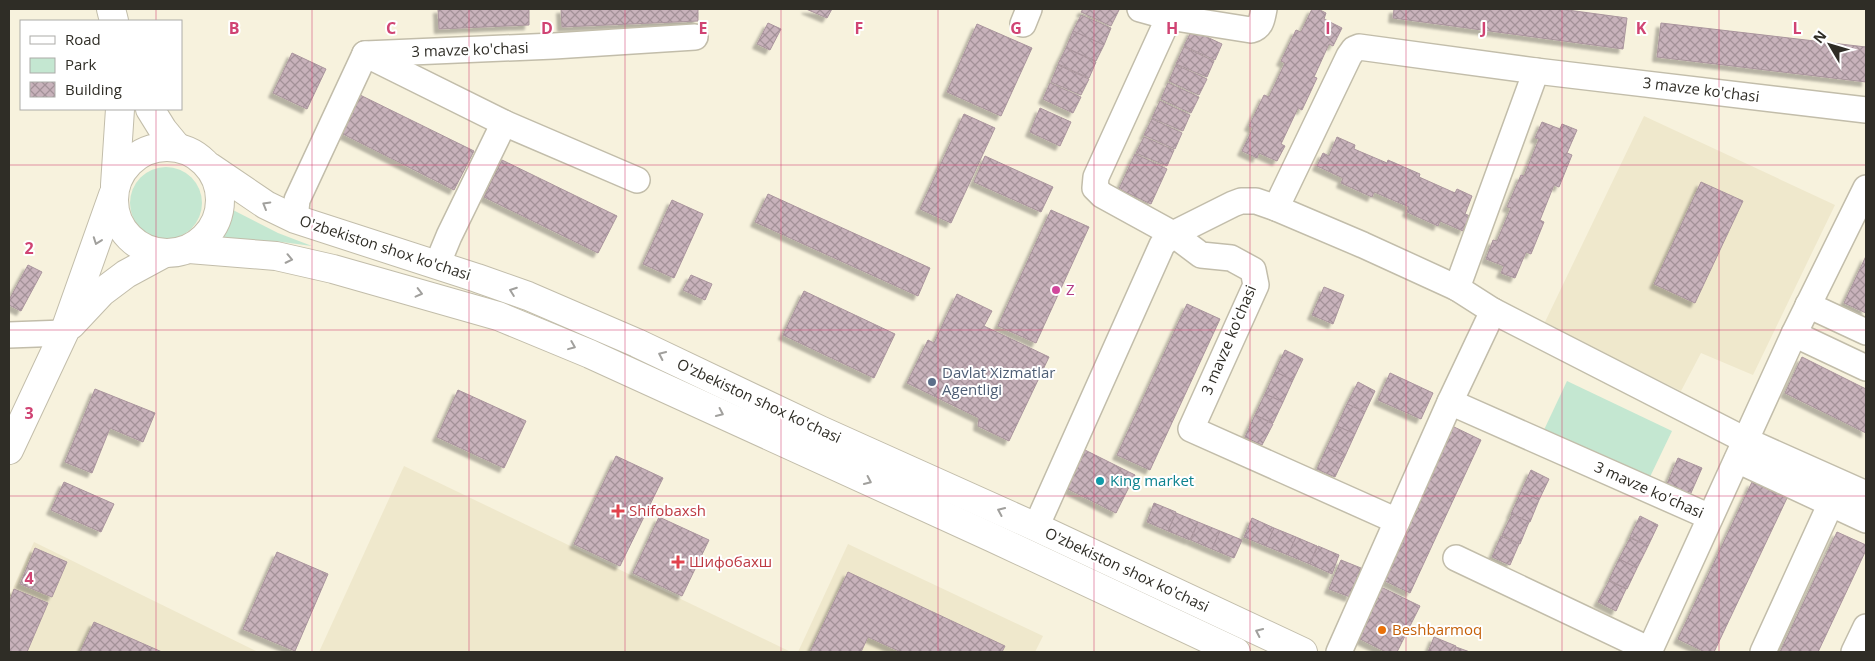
<svg xmlns="http://www.w3.org/2000/svg" width="1875" height="661" font-family="'Open Sans',sans-serif">
  <style>
    .built { fill: #efe8cc }
    .green { fill: #c4e7d1 }
    .building { fill: url(#building-cross-hatch); stroke: #aa959d; filter: url(#shadow) }
    .lines { fill: none; stroke-linecap: round; stroke-linejoin: round }
    .minor-casing { stroke: #c2bdaa; stroke-width: 28 }
    .major-casing { stroke: #c2bdaa; stroke-width: 30 }
    .minor { stroke: #fff; stroke-width: 25 }
    .major { stroke: #fff; stroke-width: 28 }
    .oneway { stroke: #a1a09d }
    .grid { fill: none; stroke: #d04373; stroke-width: 1; stroke-opacity: 0.55 }
    .hotel-dot { fill: #d1479c; stroke: #fff; stroke-width: 2 }
    .service-dot { fill: #5c6f8a; stroke: #fff; stroke-width: 2 }
    .culture-dot { fill: #0f9aa8; stroke: #fff; stroke-width: 2 }
    .health-dot { fill: #e0444e; stroke: #fff; stroke-width: 2 }
    .food-dot { fill: #e8710a; stroke: #fff; stroke-width: 2 }
    .labels { text-anchor: middle; stroke-width: 4; stroke-linejoin: round; paint-order: stroke }
    .street-label { font-size: 15px; fill: #2f2d26; stroke: #fff }
    .hotel-label { font-size: 15px; fill: #b23c85; stroke: #fff; text-anchor: start }
    .service-label { font-size: 15px; fill: #4e5e75; stroke: #fff; text-anchor: start }
    .culture-label { font-size: 15px; fill: #0d838f; stroke: #fff; text-anchor: start }
    .health-label { font-size: 15px; fill: #be3a42; stroke: #fff; text-anchor: start }
    .food-label { font-size: 15px; fill: #c56008; stroke: #fff; text-anchor: start }
    .grid-label { font-size: 16px; text-anchor: middle; font-weight: bold; fill: #d04373; stroke: #fff; stroke-width: 4; stroke-linejoin: round; paint-order: stroke }
  </style>
  <defs>
    <pattern id="building-cross-hatch" width="8" height="8" patternUnits="userSpaceOnUse" patternTransform="scale(1.25)"><rect width="8" height="8" fill="#c8b2bb"/><path d="M0 0l8 8M0 8l8-8" fill="none" stroke="#a39198"/></pattern>
    <filter id="shadow"><feDropShadow dx="-4.5" dy="4.5" stdDeviation="1" flood-color="#0004"/></filter>
  </defs>
  <rect width="100%" height="100%" fill="#f7f2dd"/>
  <g class="built">
    <path d="M1644 116 1835 205 1753 375 1701 353 1681 391 1544 324Z"/>
    <path d="M404 466 791 652H319Z"/>
    <path d="M34 542 258 652H9V597Z"/>
    <path d="M848 544 1043 636 1035 652H798Z"/>
  </g>
  <g class="green">
    <circle cx="166" cy="203" r="36"/>
    <path d="M233 210 278 233 312 246 282 242 220 238 229 223Z"/>
    <path d="M1567 381 1672 431 1648 481 1543 432Z"/>
  </g>
  <g class="building">
    <path d="M438 9H529V25L439 29Z"/>
    <path d="M561 9H698V21L562 27Z"/>
    <path d="M806 9H832L827 18Z"/>
    <path d="M1083 9H1117L1119 10 1111 26 1081 12Z"/>
    <path d="M1312 9H1318L1326 13 1324 19 1342 28 1333 46 1329 44 1314 77 1317 78 1302 110 1298 108 1281 144 1285 146 1277 161 1259 153 1257 158 1242 151 1253 128 1249 126 1264 95 1269 97 1285 63 1281 61 1296 30 1301 32Z"/>
    <path d="M1394 9H1560L1627 18 1623 49 1393 18Z"/>
    <path d="M1081 15 1111 28 1104 45 1073 31Z"/>
    <path d="M768 23 781 29 770 50 757 44Z"/>
    <path d="M1661 23 1866 47V82L1657 57Z"/>
    <path d="M977 24 1032 48 1001 116 947 92Z"/>
    <path d="M1192 30 1222 44 1215 60 1184 46Z"/>
    <path d="M1073 31 1104 45 1096 61 1066 48Z"/>
    <path d="M1184 47 1214 61 1207 77 1176 64Z"/>
    <path d="M1066 48 1096 62 1089 78 1058 64Z"/>
    <path d="M292 53 326 69 307 109 273 93Z"/>
    <path d="M1058 65 1089 79 1081 95 1051 82Z"/>
    <path d="M1176 65 1207 79 1199 95 1169 81Z"/>
    <path d="M1050 83 1081 97 1073 113 1043 99Z"/>
    <path d="M1168 83 1199 97 1191 113 1161 99Z"/>
    <path d="M358 94 474 151 454 190 339 132Z"/>
    <path d="M1160 101 1190 115 1183 131 1152 118Z"/>
    <path d="M1040 108 1071 122 1060 146 1030 132Z"/>
    <path d="M964 114 995 128 951 223 920 209Z"/>
    <path d="M1152 119 1182 133 1175 149 1144 135Z"/>
    <path d="M1542 122 1560 129 1562 124 1577 130 1567 153 1572 155 1559 187 1554 185 1540 220 1544 222 1531 254 1526 252 1515 278 1501 273 1504 266 1486 259 1493 240 1497 241 1511 208 1507 207 1521 175 1524 176 1539 139 1535 138Z"/>
    <path d="M1144 137 1174 150 1167 166 1136 153Z"/>
    <path d="M1337 137 1355 145 1354 149 1387 163 1388 160 1420 174 1419 177 1455 193 1457 189 1472 196 1465 214 1470 216 1463 231 1440 221 1438 226 1407 212 1409 207 1374 192 1372 197 1341 183 1343 178 1317 166 1323 153 1329 156Z"/>
    <path d="M1135 154 1167 169 1151 204 1119 189Z"/>
    <path d="M985 156 1053 187 1041 212 974 182Z"/>
    <path d="M502 160 617 216 598 253 484 197Z"/>
    <path d="M1701 182 1743 201 1695 303 1654 284Z"/>
    <path d="M768 194 930 268 918 296 755 222Z"/>
    <path d="M672 200 703 214 674 278 643 264Z"/>
    <path d="M1051 210 1089 227 1036 343 998 326Z"/>
    <path d="M1866 256V313L1844 303Z"/>
    <path d="M28 265 42 272 21 311 9 305V300Z"/>
    <path d="M691 275 712 284 705 300 683 290Z"/>
    <path d="M1324 287 1344 295 1333 324 1312 315Z"/>
    <path d="M804 291 895 334 874 378 783 335Z"/>
    <path d="M957 294 992 311 984 326 1049 357 1009 441 978 426 979 418 907 383 928 340 934 343Z"/>
    <path d="M1187 304 1220 319 1150 470 1117 455Z"/>
    <path d="M1285 350 1303 359 1293 380 1275 372Z"/>
    <path d="M1802 357 1866 389V433L1785 393Z"/>
    <path d="M1275 372 1293 380 1283 402 1265 394Z"/>
    <path d="M1390 373 1433 393 1421 419 1378 400Z"/>
    <path d="M1358 382 1375 391 1365 412 1347 404Z"/>
    <path d="M95 389 155 413 143 442 110 428 92 473 65 462Z"/>
    <path d="M458 390 526 421 504 468 437 437Z"/>
    <path d="M1265 394 1283 402 1273 423 1255 415Z"/>
    <path d="M1347 404 1365 412 1355 434 1337 426Z"/>
    <path d="M1255 415 1273 424 1262 445 1245 437Z"/>
    <path d="M1450 425 1481 440 1410 593 1379 578Z"/>
    <path d="M1337 426 1355 434 1345 456 1327 447Z"/>
    <path d="M1327 447 1345 456 1335 477 1317 469Z"/>
    <path d="M1083 449 1135 475 1116 513 1064 487Z"/>
    <path d="M616 456 663 478 620 566 574 544Z"/>
    <path d="M1678 458 1702 468 1687 502 1664 491Z"/>
    <path d="M1531 470 1549 479 1539 500 1521 492Z"/>
    <path d="M64 482 114 504 101 532 51 510Z"/>
    <path d="M1752 482 1787 498 1714 652H1705L1678 639Z"/>
    <path d="M1521 492 1539 500 1530 522 1511 514Z"/>
    <path d="M1154 503 1176 512 1168 531 1147 522Z"/>
    <path d="M1176 513 1198 522 1190 540 1168 531Z"/>
    <path d="M1512 514 1529 522 1520 544 1502 535Z"/>
    <path d="M1640 516 1658 525 1648 546 1630 537Z"/>
    <path d="M659 517 709 540 682 596 633 573Z"/>
    <path d="M1252 518 1274 528 1266 546 1244 537Z"/>
    <path d="M1198 522 1220 531 1212 549 1191 540Z"/>
    <path d="M1274 528 1296 537 1288 555 1266 546Z"/>
    <path d="M1220 531 1242 540 1234 558 1212 549Z"/>
    <path d="M1837 532 1866 545V550L1818 652H1780Z"/>
    <path d="M1501 536 1519 544 1510 565 1492 557Z"/>
    <path d="M1296 537 1317 546 1310 564 1288 555Z"/>
    <path d="M1630 538 1648 546 1637 568 1619 559Z"/>
    <path d="M1318 546 1339 555 1332 574 1310 564Z"/>
    <path d="M35 548 67 562 52 597 20 584Z"/>
    <path d="M277 552 328 574 295 651 243 629Z"/>
    <path d="M1619 559 1637 568 1627 589 1609 580Z"/>
    <path d="M1341 560 1361 568 1350 597 1329 589Z"/>
    <path d="M848 572 1005 646 1002 652H901L868 637 861 652H810Z"/>
    <path d="M1609 581 1626 589 1616 611 1598 602Z"/>
    <path d="M1381 587 1420 606 1397 652H1386L1356 637Z"/>
    <path d="M14 589 48 603 27 652H9V603Z"/>
    <path d="M94 622 162 652H80Z"/>
    <path d="M1434 637 1456 646 1453 652H1428Z"/>
    <path d="M1456 647 1470 652H1454Z"/>
  </g>
  <g class="lines">
    <g class="minor-casing">
      <g id="minor">
        <path d="M1140 9 1169 17"/>
        <path d="M1264 9C1262 18 1262 27 1251 30L1169 17 1096 177 1095 188 1102 195 1173 234 1201 255 1231 258 1253 270 1256 285 1191 429 1397 521"/>
        <path d="M1023 24 1029 9"/>
        <path d="M365 54 554 46 695 37"/>
        <path d="M367 55 504 123 449 236 437 265"/>
        <path d="M504 123 637 180"/>
        <path d="M1276 208 1349 56 1354 49 1359 47 1536 71 1866 110"/>
        <path d="M295 219 297 200 365 54"/>
        <path d="M1457 288 1536 71"/>
        <path d="M1808 305 1866 332"/>
        <path d="M1794 334 1866 368"/>
        <path d="M9 335 64 333"/>
        <path d="M1450 402 1710 517"/>
        <path d="M1737 460 1866 520"/>
        <path d="M1036 527 1162 245 1173 234 1233 204 1241 201H1256L1276 208 1363 245 1457 288 1493 311 1745 440 1866 494"/>
        <path d="M1456 558 1650 650"/>
        <path d="M1339 652 1450 402 1493 311"/>
        <path d="M1649 652 1794 334 1866 188"/>
        <path d="M1763 652 1831 503"/>
        <path d="M1854 652 1866 627"/>
      </g>
    </g>
    <g class="major-casing">
      <g id="major">
        <path d="M111 9 114 21"/>
        <path d="M150 109 163 130 177 147"/>
        <circle cx="167" cy="200" r="53"/>
        <path d="M210 167 266 205 295 219 477 278 528 296 637 343 820 430 1036 527 1303 652"/>
        <path d="M115 185 120 109"/>
        <path d="M189 249 276 256 333 269 498 316 590 354 993 538 1236 652"/>
        <path d="M71 325 102 292 126 274 163 254"/>
        <path d="M9 450 64 333 113 195"/>
      </g>
    </g>
    <use href="#minor" class="minor"/>
    <use href="#major" class="major"/>
  </g>
  <defs><path id="oneway-chevron" d="M-2-3.5L2.5 0L-2 3.5" fill="none" stroke-width="1.6" stroke-linecap="round" stroke-linejoin="round" transform="scale(1.25)"/></defs>
  <g class="oneway">
    <use href="#oneway-chevron" transform="translate(266 205) rotate(-150)"/>
    <use href="#oneway-chevron" transform="translate(97 241) rotate(110)"/>
    <use href="#oneway-chevron" transform="translate(289 259) rotate(12)"/>
    <use href="#oneway-chevron" transform="translate(513 291) rotate(-160)"/>
    <use href="#oneway-chevron" transform="translate(419 293) rotate(14)"/>
    <use href="#oneway-chevron" transform="translate(572 346) rotate(22)"/>
    <use href="#oneway-chevron" transform="translate(662 355) rotate(-155)"/>
    <use href="#oneway-chevron" transform="translate(720 413) rotate(25)"/>
    <use href="#oneway-chevron" transform="translate(868 481) rotate(25)"/>
    <use href="#oneway-chevron" transform="translate(1001 511) rotate(-156)"/>
    <use href="#oneway-chevron" transform="translate(1259 632) rotate(-155)"/>
  </g>
  <path class="grid" d="M156 9V21M312 9V652M469 9V652M625 9V652M781 9V652M938 9V652M1094 9V652M1250 9V652M1406 9V652M1562 9V652M1719 9V652M156 109V652M9 165H1866M9 330H1866M9 496H1866"/>
  <circle class="hotel-dot" cx="1056" cy="290" r="5"/>
  <circle class="service-dot" cx="932" cy="382" r="5"/>
  <circle class="culture-dot" cx="1100" cy="481" r="5"/>
  <g class="health-dot">
    <path d="M615.5 503.5h5v5h5v5h-5v5h-5v-5h-5v-5h5z"/>
    <path d="M675.5 554.5h5v5h5v5h-5v5h-5v-5h-5v-5h5z"/>
  </g>
  <circle class="food-dot" cx="1382" cy="630" r="5"/>
  <g class="labels">
    <g class="street-label">
      <text transform="translate(470 50) rotate(-2)" y="5">3 mavze ko'chasi</text>
      <text transform="translate(1701 90) rotate(7)" y="5">3 mavze ko'chasi</text>
      <text transform="translate(385 248) rotate(18)" y="5">O'zbekiston shox ko'chasi</text>
      <text transform="translate(1229 340) rotate(-67)" y="5">3 mavze ko'chasi</text>
      <text transform="translate(759 401) rotate(25)" y="5">O'zbekiston shox ko'chasi</text>
      <text transform="translate(1649 490) rotate(24)" y="5">3 mavze ko'chasi</text>
      <text transform="translate(1127 570) rotate(25)" y="5">O'zbekiston shox ko'chasi</text>
    </g>
    <g class="hotel-label">
      <text x="1066" y="295">Z</text>
    </g>
    <g class="service-label">
      <text x="942" y="378">Davlat Xizmatlar<tspan x="942" dy="17">Agentligi</tspan></text>
    </g>
    <g class="culture-label">
      <text x="1110" y="486">King market</text>
    </g>
    <g class="health-label">
      <text x="629" y="516">Shifobaxsh</text>
      <text x="689" y="567">Шифобахш</text>
    </g>
    <g class="food-label">
      <text x="1392" y="635">Beshbarmoq</text>
    </g>
  </g>
  <g class="grid-label">
    <text x="234" y="34">B</text>
    <text x="391" y="34">C</text>
    <text x="547" y="34">D</text>
    <text x="703" y="34">E</text>
    <text x="859" y="34">F</text>
    <text x="1016" y="34">G</text>
    <text x="1172" y="34">H</text>
    <text x="1328" y="34">I</text>
    <text x="1484" y="34">J</text>
    <text x="1641" y="34">K</text>
    <text x="1797" y="34">L</text>
    <text x="29" y="254">2</text>
    <text x="29" y="419">3</text>
    <text x="29" y="584">4</text>
  </g>
  <rect width="1875" height="661" fill="none" stroke="#2f2d26" stroke-width="20"/>
  <rect x="20" y="20" width="162" height="90" fill="#ffffff" stroke="#acaba8"/>
  <rect x="30" y="36" width="25" height="8" fill="#ffffff" stroke="#acaba8"/>
  <text x="65" y="45" font-size="15" fill="#2f2d26">Road</text>
  <rect x="30" y="58" width="25" height="15" fill="#c4e7d1" stroke="#acaba8"/>
  <text x="65" y="70" font-size="15" fill="#2f2d26">Park</text>
  <rect x="30" y="82" width="25" height="15" fill="url(#building-cross-hatch)" stroke="#acaba8"/>
  <text x="65" y="95" font-size="15" fill="#2f2d26">Building</text>
  <g transform="translate(1830 45) rotate(308)" stroke="#ffffff" stroke-width="4" paint-order="stroke">
  <path d="M0-4L9 19L0 12L-9 19Z" fill="#2f2d26"/>
  <text y="-8" font-size="14" font-weight="bold" text-anchor="middle" fill="#2f2d26">N</text>
  </g>
</svg>
